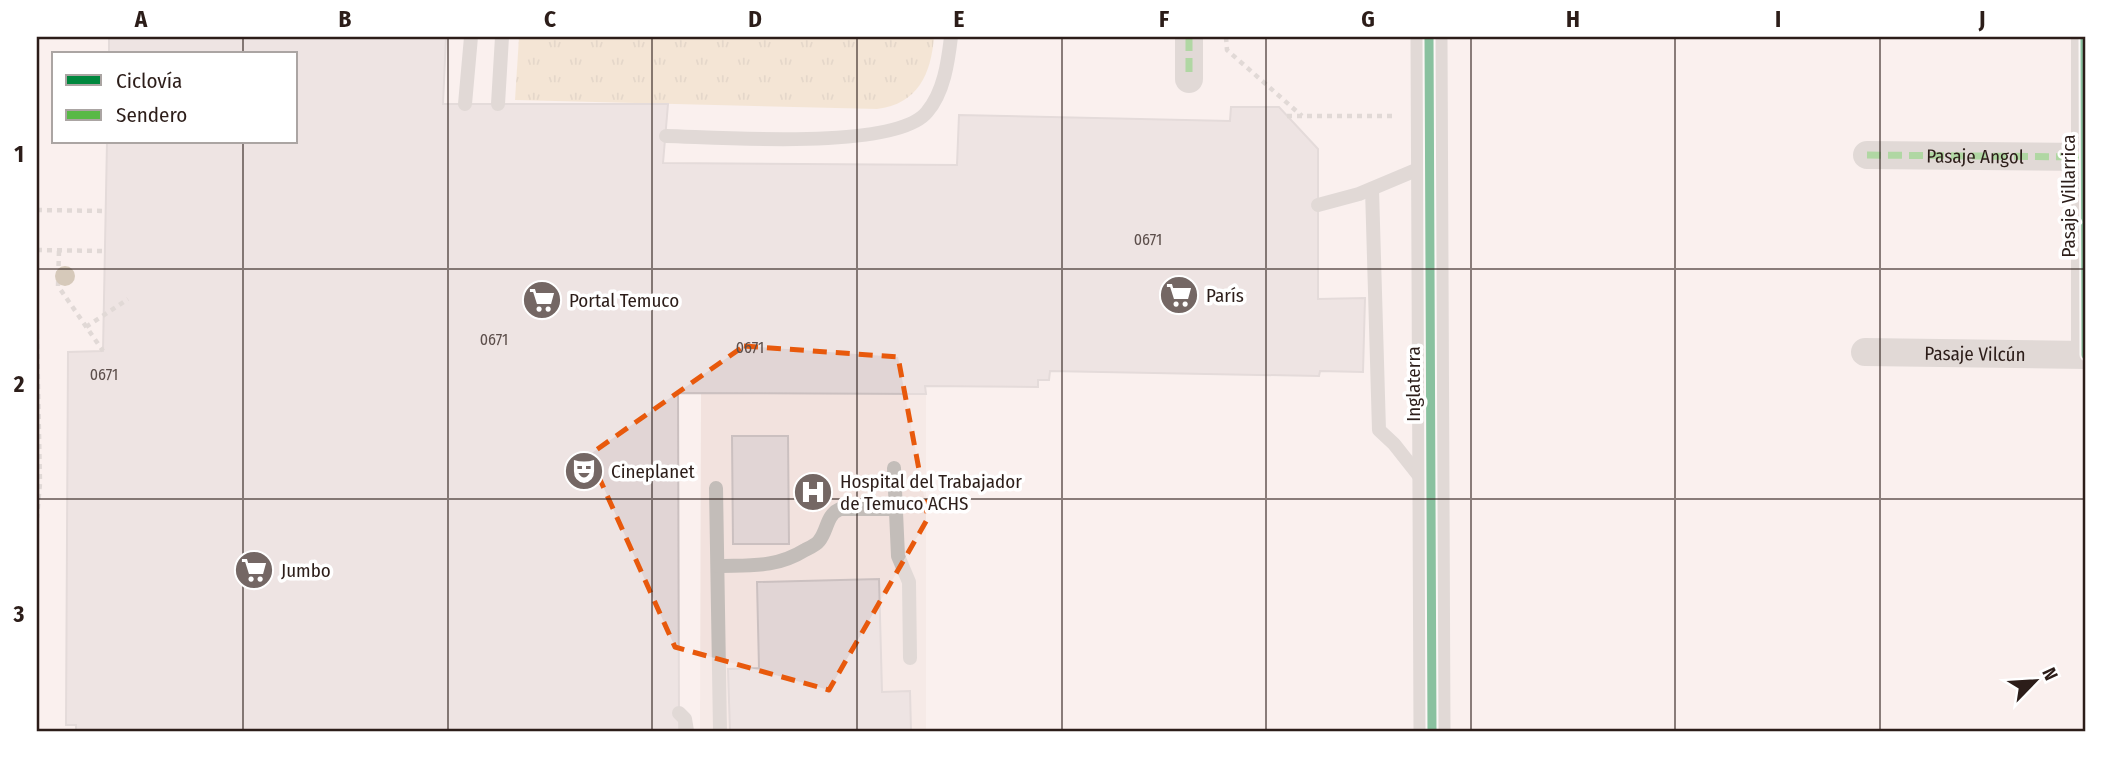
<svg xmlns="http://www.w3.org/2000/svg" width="2123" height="768" font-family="'Fira Sans Condensed',sans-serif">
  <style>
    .built { fill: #f2e2de }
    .grass { fill: url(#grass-tufts) }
    .building { fill: #e1d5d5; stroke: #cbc0c0; stroke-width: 2 }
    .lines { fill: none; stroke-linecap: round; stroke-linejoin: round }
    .path { stroke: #c3bcb9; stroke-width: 4.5; stroke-dasharray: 5 5; stroke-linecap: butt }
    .service { stroke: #c3bdb9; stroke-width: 14 }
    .minor { stroke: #c3bdb9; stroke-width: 28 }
    .tertiary { stroke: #c3bdb9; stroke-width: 37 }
    .quiet { stroke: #58b947; stroke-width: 7; stroke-dasharray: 14 7; stroke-linecap: butt }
    .cycleway-casing { stroke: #fff; stroke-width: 13 }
    .cycleway { stroke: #00873e; stroke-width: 9 }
    .tree { fill: #ac9a7a }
    .marked { fill: none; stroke: #e8590c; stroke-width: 5; stroke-dasharray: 14 9; stroke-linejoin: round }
    .grid { fill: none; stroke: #2c1d19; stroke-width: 2; stroke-opacity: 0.55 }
    .labels { text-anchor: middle; stroke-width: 7; stroke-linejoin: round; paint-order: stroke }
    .number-label { font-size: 16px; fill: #5c4e4b }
    .street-label { font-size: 19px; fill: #2c1d19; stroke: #fff }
    .poi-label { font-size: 19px; fill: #2c1d19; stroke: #fff; text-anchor: start }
    .neatline { fill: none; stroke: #2c1d19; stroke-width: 2.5 }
    .grid-label { font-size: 23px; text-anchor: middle; font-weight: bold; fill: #2c1d19 }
  </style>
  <defs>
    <pattern id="grass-tufts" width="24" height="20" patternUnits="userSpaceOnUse" patternTransform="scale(1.75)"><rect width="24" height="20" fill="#eed8b7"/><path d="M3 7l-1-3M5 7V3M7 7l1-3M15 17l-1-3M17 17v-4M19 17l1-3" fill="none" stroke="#ccb99d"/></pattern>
  </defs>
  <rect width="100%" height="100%" fill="#faf0ee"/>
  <path class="built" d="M701 392 926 394V731H700Z"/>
  <path class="grass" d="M519 37H934C931 74 918 104 877 109L515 100Z"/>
  <g class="building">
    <path d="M109 37H446L443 104H668L663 163 957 165 959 115 1230 121 1231 107H1279L1318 149V299L1365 298 1363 372 1320 371 1319 376 1050 371 1049 380H1038V387L925 386 926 394 678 393 679 731H76V725H66L68 352 103 351 107 142H296V54H109Z"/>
    <path d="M732 436H788L789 544H733Z"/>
    <path d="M879 579 882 692 910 691 911 731H730L728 669 759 668 757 582Z"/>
  </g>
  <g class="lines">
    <g class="path">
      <path d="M1226 37 1227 50 1302 116"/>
      <path d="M1287 116H1397"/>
      <path d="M37 210 106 211"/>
      <path d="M37 250 105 251"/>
      <path d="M59 251 58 286 103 351"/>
      <path d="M86 327 128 299"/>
      <path d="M37 334 40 483 37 518"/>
    </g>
    <g class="service">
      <path d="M465 104 471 37"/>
      <path d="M498 104 502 37"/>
      <path d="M666 136C718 137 896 151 927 112 944 92 948 62 951 37"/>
      <path d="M1372 189 1379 430 1394 444 1424 482"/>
      <path d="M1318 205 1359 194 1428 165"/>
      <path d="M894 468 898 556 909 582 910 658"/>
      <path d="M716 488 720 731"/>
      <path d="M718 566C751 565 776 568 805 550 809 548 816 545 819 541 828 530 826 515 840 509H895"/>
      <path d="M679 713 685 719 687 731"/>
    </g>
    <g class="minor">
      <path d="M1189 37V79"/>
      <path id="s1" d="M1867 155 2085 157"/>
      <path id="s2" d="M1865 352 2086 355"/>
      <path d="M2085 355V37"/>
    </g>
    <path class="tertiary" d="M1429 37 1432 731"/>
    <g class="quiet">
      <path d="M1189 37V79"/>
      <path d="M1867 155 2085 157"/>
    </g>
    <g class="cycleway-casing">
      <g id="cycleway">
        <path d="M1429 37 1432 731"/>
        <path d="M2085 37 2086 355"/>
      </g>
    </g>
    <use href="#cycleway" class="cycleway"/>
  </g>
  <circle class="tree" cx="65" cy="276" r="10"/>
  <path d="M0 0H2123V768H0ZM744 346 898 357 928 518 829 690 675 647 589 455Z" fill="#faf0ee" fill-opacity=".55" fill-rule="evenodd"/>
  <path class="marked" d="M744 346 898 357 928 518 829 690 675 647 589 455Z"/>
  <path class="grid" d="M243 37V54M448 37V731M652 37V731M857 37V731M1062 37V731M1266 37V731M1471 37V731M1675 37V731M1880 37V731M243 142V731M37 269H2086M37 499H2086"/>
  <defs>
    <g id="supermarket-disc" transform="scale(2.0125)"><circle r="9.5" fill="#746764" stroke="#fff"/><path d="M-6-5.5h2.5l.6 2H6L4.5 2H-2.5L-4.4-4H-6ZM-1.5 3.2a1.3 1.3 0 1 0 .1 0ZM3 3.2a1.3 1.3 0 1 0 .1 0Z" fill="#fff"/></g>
    <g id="theatre-disc" transform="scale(2.0125)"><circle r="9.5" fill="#746764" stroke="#fff"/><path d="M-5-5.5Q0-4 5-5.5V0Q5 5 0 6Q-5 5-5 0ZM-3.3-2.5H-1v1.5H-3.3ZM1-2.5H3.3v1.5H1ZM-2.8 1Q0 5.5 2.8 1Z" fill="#fff"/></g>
    <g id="hospital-disc" transform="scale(2.0125)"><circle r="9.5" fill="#746764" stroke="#fff"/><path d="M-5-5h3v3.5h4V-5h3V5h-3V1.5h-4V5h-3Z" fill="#fff"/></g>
  </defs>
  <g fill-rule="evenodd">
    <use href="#supermarket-disc" x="1179" y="295"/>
    <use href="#supermarket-disc" x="542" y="300"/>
    <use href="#theatre-disc" x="584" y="471"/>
    <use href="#hospital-disc" x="813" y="492"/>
    <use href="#supermarket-disc" x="254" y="570"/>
  </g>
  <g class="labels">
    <g class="number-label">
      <text x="1148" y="245">0671</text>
      <text x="494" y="345">0671</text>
      <text x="750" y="353">0671</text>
      <text x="104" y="380">0671</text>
    </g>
    <g class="street-label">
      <text dy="7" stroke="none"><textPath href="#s1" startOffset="108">Pasaje Angol</textPath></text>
      <text transform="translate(2068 196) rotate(-90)" y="7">Pasaje Villarrica</text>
      <text dy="7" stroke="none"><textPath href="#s2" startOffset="110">Pasaje Vilcún</textPath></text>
      <text transform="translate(1413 384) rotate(-90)" y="7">Inglaterra</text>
    </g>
    <g class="poi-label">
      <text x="1206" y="302">París</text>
      <text x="569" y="307">Portal Temuco</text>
      <text x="611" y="478">Cineplanet</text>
      <text x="840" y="488">Hospital del Trabajador<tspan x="840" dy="22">de Temuco ACHS</tspan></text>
      <text x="281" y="577">Jumbo</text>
    </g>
  </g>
  <rect width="2123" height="768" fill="none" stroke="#ffffff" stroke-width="77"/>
  <rect x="52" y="52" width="245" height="91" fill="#ffffff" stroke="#aba5a3" stroke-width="2"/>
  <rect x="66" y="75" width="35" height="10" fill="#00873e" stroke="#aba5a3" stroke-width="2"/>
  <text x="116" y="88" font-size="21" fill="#2c1d19">Ciclovía</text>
  <rect x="66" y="110" width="35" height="10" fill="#58b947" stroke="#aba5a3" stroke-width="2"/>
  <text x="116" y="122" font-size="21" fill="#2c1d19">Sendero</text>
  <g transform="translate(2035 681) rotate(65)" stroke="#ffffff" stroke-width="5" paint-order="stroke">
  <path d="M0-5L12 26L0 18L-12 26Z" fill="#2c1d19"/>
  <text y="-10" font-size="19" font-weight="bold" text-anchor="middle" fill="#2c1d19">N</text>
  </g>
  <rect x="38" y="38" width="2046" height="692" class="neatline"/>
  <g class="grid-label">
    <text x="141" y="27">A</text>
    <text x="345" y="27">B</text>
    <text x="550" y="27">C</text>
    <text x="755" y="27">D</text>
    <text x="959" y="27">E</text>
    <text x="1164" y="27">F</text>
    <text x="1368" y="27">G</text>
    <text x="1573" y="27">H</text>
    <text x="1778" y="27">I</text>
    <text x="1982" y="27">J</text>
    <text x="19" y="162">1</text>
    <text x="19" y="392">2</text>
    <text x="19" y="622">3</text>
  </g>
</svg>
